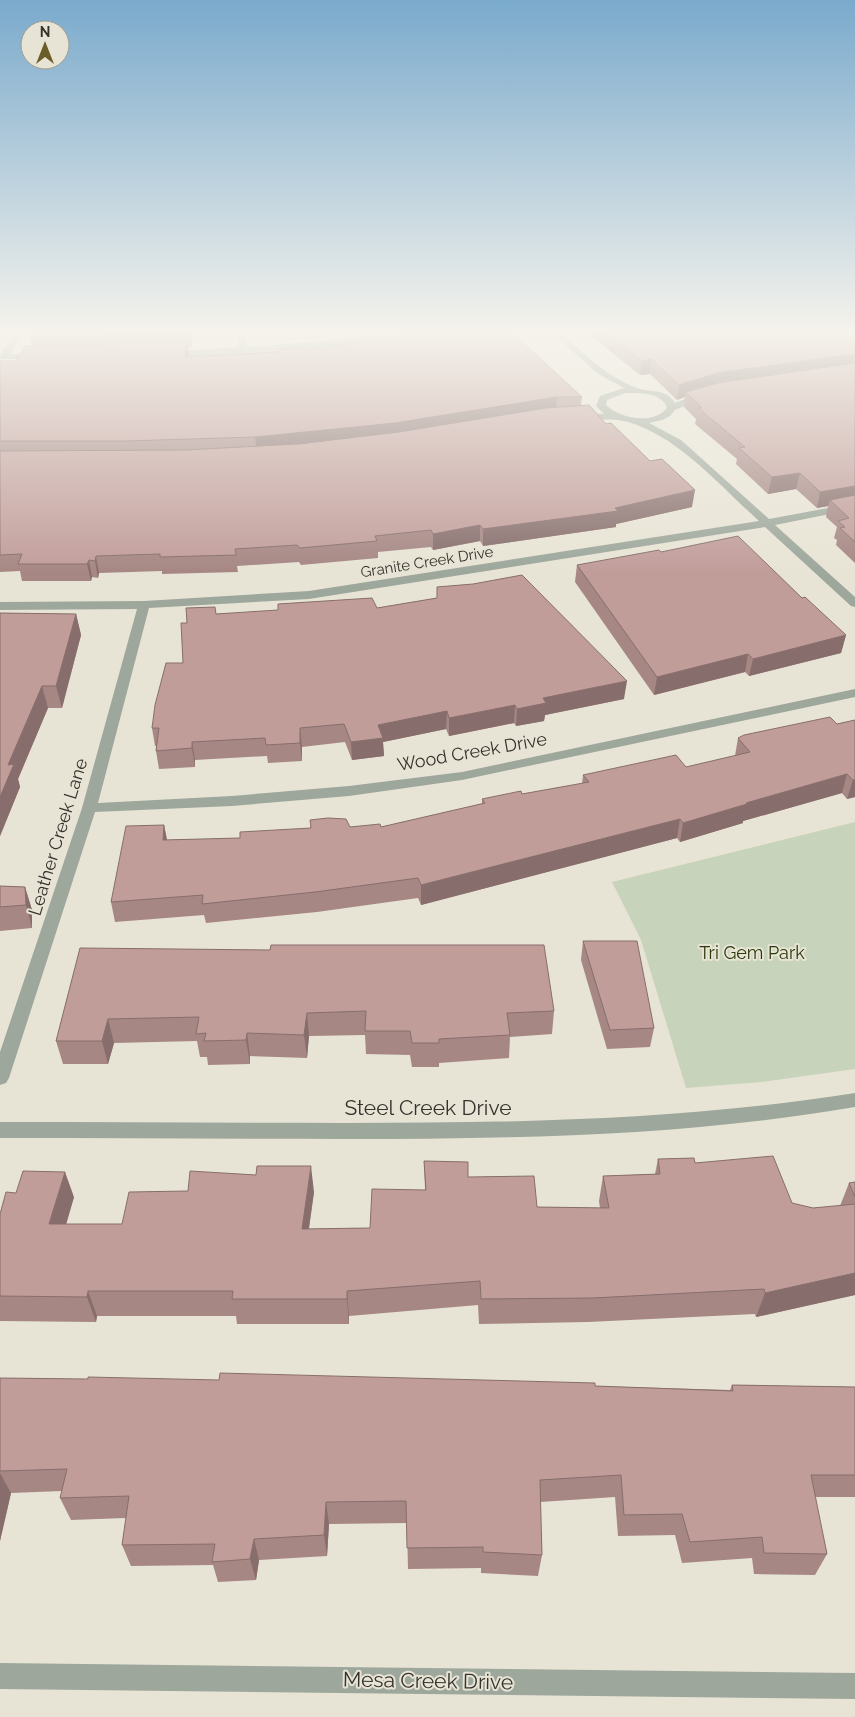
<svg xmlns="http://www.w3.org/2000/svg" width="855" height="1717" font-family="Raleway,sans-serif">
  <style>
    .green { fill: #c8d3bb }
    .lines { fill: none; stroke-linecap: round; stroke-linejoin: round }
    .minor { fill: #9da79c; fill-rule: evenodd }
    .wall { fill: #a68784 }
    .shaded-wall { fill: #876e6c }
    .building { fill: #c19d9a; stroke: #876e6c }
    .labels { text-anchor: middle; stroke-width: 4; stroke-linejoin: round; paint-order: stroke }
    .far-street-label { font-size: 15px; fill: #34332d; stroke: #e8e4d5 }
    .street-label { font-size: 18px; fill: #34332d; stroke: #e8e4d5 }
    .park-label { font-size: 18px; fill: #2a3a09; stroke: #e8e4d5 }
    .near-street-label { font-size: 21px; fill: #34332d; stroke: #e8e4d5 }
  </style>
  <rect width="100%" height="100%" fill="#e8e4d5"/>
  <g class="green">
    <path d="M260 331H377L314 339 264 342Z"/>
    <path d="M855 822V1069L762 1082 686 1088 641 940 612 882Z"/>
  </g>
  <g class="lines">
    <g class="minor">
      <path d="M16 331H24L10 354H38L41 355V359H1L0 356Z"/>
      <path d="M237 331H245L247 347 335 340 408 331H435L431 334 335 346 168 358 164 355 168 352 238 347Z"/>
      <path d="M550 331H559C583 353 607 377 637 388 651 393 666 388 675 403L700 393H706V397L675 410 670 416 662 420 649 423 681 440 769 519 855 503V509L775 525 855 597V607L851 606 765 527 309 599 149 608 98 803 232 796 349 786 462 772 855 689V697L462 780 349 796 232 806 95 812 9 1078 6 1083 0 1085V1052L82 808 137 609 0 610V602L144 601 309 591 759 521C720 486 679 437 628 422 611 417 592 422 575 418L573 416 578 413 604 414 596 406 600 396 624 388 597 373ZM625 393C639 393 662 392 667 408 653 425 621 419 606 405L607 400Z"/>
      <path d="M855 1093V1107C685 1136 517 1139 344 1139 230 1139 115 1138 0 1138V1122C115 1122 230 1123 344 1123 516 1123 685 1120 855 1093Z"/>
      <path d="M0 1663 855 1673V1699L0 1689Z"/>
    </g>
  </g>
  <g class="wall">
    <path d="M34 331H193L191 347H188L189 357 304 349 582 397 581 405 606 424 692 507 616 524V527L483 546 480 541 433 550 431 547 378 552V558L301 565 299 562 237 566 238 572 162 574V571L99 573 98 578 92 577 91 581H22L20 571 0 572V361H16L32 346 30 338Z"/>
    <path d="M585 331H855V563L836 545 837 540 834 538 837 527 826 517 828 506 817 508 796 489 768 494 736 464 737 459 695 424 696 419 684 407 685 397 677 400 650 374 640 375Z"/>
    <path d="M661 552 802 598 846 635 841 653 749 676 745 672 654 695 575 582 577 565Z"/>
    <path d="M437 587 624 699 545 715 544 721 516 726 514 723 449 736 446 729 383 742 384 756 352 760 345 742 302 747V761L268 763 267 756 195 760V767L159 769 156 751V746H155L152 728 183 663 216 614 377 608 437 598Z"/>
    <path d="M0 613 76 614 81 635 62 708H48L18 779 20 787 0 836Z"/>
    <path d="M855 720V797L847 799 842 793 743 821V823L680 842 677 838 421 905 418 898 317 912 206 923 204 915 115 922 111 902 164 825 167 840 240 838 311 828 310 820 350 827H381L482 804V799L522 794 582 784 583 775 686 767 735 756 738 738 837 724Z"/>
    <path d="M0 886 25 887 32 910V928L0 931Z"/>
    <path d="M583 941 654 1028 650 1047 607 1049 581 960Z"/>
    <path d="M80 948 554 1011 552 1034 510 1037 509 1058 439 1063V1067H412L410 1055 366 1054 365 1035 309 1036 307 1058 250 1056V1064L208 1065 207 1057H200L197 1041 114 1043 108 1064H63L56 1041Z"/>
    <path d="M658 1159 695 1163 792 1203 813 1208 840 1206 849 1183 855 1182V1295L756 1317 755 1314 588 1322 479 1324 478 1305 349 1316V1324H237L236 1316H97L96 1322 0 1321V1214L74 1197 66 1224H122L314 1192 309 1229 370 1228 425 1190 424 1161 468 1177 537 1207 600 1208 599 1201 603 1176 655 1174Z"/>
    <path d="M0 1378 595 1386 730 1390 732 1385 855 1387V1497H815L827 1554 815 1575 754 1574 752 1558 682 1563 675 1535 618 1536 615 1497 540 1502 542 1555 538 1576 481 1573V1568L408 1569 407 1523 329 1524 327 1556 259 1560 256 1580 218 1582 213 1565 131 1566 122 1545 126 1518 71 1520 60 1498 62 1491 11 1493 0 1541Z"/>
  </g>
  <g class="shaded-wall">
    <path d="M189 331H193L191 347 189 333Z"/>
    <path d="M187 342 189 357H185Z"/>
    <path d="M855 354V368L686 392 685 397 677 400 679 385 717 373Z"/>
    <path d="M651 359 650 374 640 375 642 361Z"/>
    <path d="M557 397 556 412 257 453 255 437Z"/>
    <path d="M800 473 796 489 768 494 772 477Z"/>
    <path d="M855 486V502L830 500 828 506 817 508 820 492Z"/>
    <path d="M695 490 692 507 616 524V527L483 546V529L615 508Z"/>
    <path d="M480 525V541L433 550V534Z"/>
    <path d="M96 556 99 573 98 578 95 561Z"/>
    <path d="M89 560 92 577 91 581 87 564Z"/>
    <path d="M76 614 81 635 62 708 56 686Z"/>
    <path d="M846 635 841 653 749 676 753 659Z"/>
    <path d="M748 654 745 672 654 695 657 677Z"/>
    <path d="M627 681 624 699 545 715 544 721 516 726 517 709 543 698Z"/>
    <path d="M42 686 48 708 18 779 20 787 0 836V797L8 765Z"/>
    <path d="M515 705 514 723 449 736V718Z"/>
    <path d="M447 711 446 729 383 742 384 756 352 760 351 742 378 725Z"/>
    <path d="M300 728 302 747V761L300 743Z"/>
    <path d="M192 742 195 760V767L192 748Z"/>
    <path d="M847 774 842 793 743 821V823L680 842 683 823 746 803Z"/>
    <path d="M853 780H855V797L847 799Z"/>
    <path d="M680 819 677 838 421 905V885Z"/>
    <path d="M164 825 168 845 163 840Z"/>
    <path d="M25 887 32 910V928L26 905Z"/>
    <path d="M307 1013 309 1036 307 1058 304 1035Z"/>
    <path d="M108 1019 114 1043 108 1064 102 1041Z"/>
    <path d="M247 1033 250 1056V1064L246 1040Z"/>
    <path d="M311 1166 314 1192 305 1254 302 1229Z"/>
    <path d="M65 1172 74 1197 59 1249 49 1224Z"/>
    <path d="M855 1273V1295L756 1317 765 1293Z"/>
    <path d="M88 1291 97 1316 96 1322 87 1297Z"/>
    <path d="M347 1291 349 1316V1324L347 1299Z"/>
    <path d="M0 1473 11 1493 0 1541Z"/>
    <path d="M326 1502 329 1524 327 1556 324 1535Z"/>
    <path d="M254 1539 259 1560 256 1580 250 1559Z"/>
  </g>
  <g class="building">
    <path d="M34 331H189V333L30 338Z"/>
    <path d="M457 331H510L582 397H557L395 423 255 437 126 441H0V361H16L25 346 187 342 185 357 279 352V349L304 348V349Z"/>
    <path d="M605 331H855V354L717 373 679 385 651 359 642 361Z"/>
    <path d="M855 363V486L820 492 800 473 772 477 739 448 745 447 698 408H702L686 392 718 383Z"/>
    <path d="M589 405 606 424 611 423 650 461 662 459 695 490 615 508 618 511 483 529 480 525 433 534 431 530 375 536 377 541 300 548 297 545 235 549 236 555 160 557V554L96 556 95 561 89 560 87 564H18L22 554 0 555V451L185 450 299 444 399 432 546 408Z"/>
    <path d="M855 495V542L840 528 845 527 838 521 849 518 830 500Z"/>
    <path d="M738 536 802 598 805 597 846 635 753 659 748 654 657 677 577 565 659 550 661 552Z"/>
    <path d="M522 575 627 681 543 698 546 703 517 709 515 705 449 718 447 711 378 725 383 738 351 742 344 724 300 728V743L266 745 265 738 192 742V748L156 751 159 728H152L155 705 166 663H183L181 623H187L186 608 215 607 216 614 278 610V604L372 598 377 608 437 598V587L473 584Z"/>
    <path d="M0 613 76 614 56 686H42L8 765 14 764 0 797Z"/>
    <path d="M830 717 837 724 855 720V780H853L847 774 746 803 747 804 683 823 680 819 421 885 418 878 315 892 202 904 203 895 111 902 126 826 164 825 163 840 240 838V832L311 828 310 820 328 818 346 819 350 827 380 824 381 827 485 803 482 799 521 791 522 794 589 782 583 775 676 755 686 767 750 752 738 738 744 735Z"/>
    <path d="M0 886 25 887 26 905 0 907Z"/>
    <path d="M583 941H637L654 1028 610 1030Z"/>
    <path d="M271 945H544L554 1011 507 1013 510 1035 439 1039V1043H412L410 1031H365L366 1011 307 1013 304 1035 247 1033 246 1040 204 1041 206 1033 196 1034 199 1017 108 1019 102 1041H56L80 948 270 950Z"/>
    <path d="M773 1156 792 1203 813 1208 855 1204V1273L765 1293 764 1289 593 1298 481 1299 480 1281 347 1291V1299H232L233 1291H88L87 1297 0 1296V1214L6 1192 16 1193 23 1171 65 1172 49 1224H122L129 1192 188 1191 190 1171 256 1175 257 1166H311L302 1229 370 1228 372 1189 426 1190 424 1161 468 1162V1177L534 1176 537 1207 609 1208 603 1176 660 1174 658 1159 694 1158 695 1163Z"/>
    <path d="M855 1182V1197L849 1183Z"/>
    <path d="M220 1373 595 1383V1386L733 1391 732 1385 855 1387V1475H811L827 1554 764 1553 762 1537 690 1542 682 1514 624 1515 621 1475 540 1480 542 1555 483 1552V1547L407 1548 406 1501 326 1502 324 1535 254 1539 250 1559 212 1562 215 1544 122 1545 129 1496 60 1498 67 1469 0 1471V1378L88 1379V1377L219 1380Z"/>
  </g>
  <linearGradient id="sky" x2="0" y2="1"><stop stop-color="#7aaacc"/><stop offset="0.58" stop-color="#f5f3ec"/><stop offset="1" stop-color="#f5f3ec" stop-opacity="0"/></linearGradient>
  <rect width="855" height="572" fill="url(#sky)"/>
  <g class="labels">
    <g class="far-street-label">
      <text transform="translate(427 562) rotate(-9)" y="5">Granite Creek Drive</text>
    </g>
    <g class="street-label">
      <text transform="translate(472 752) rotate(-10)" y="6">Wood Creek Drive</text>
      <text transform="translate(58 837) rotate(-73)" y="6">Leather Creek Lane</text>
    </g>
    <g class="park-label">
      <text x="752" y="959">Tri Gem Park</text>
    </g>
    <g class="near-street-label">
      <text x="428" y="1115">Steel Creek Drive</text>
      <text transform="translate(428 1681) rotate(1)" y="7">Mesa Creek Drive</text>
    </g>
  </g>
  <g transform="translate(45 45)"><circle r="24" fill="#e8e4d5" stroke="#a09d92"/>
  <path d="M0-4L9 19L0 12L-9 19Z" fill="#6b5d2a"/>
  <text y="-8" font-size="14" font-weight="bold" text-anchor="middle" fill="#34332d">N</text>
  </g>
</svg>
